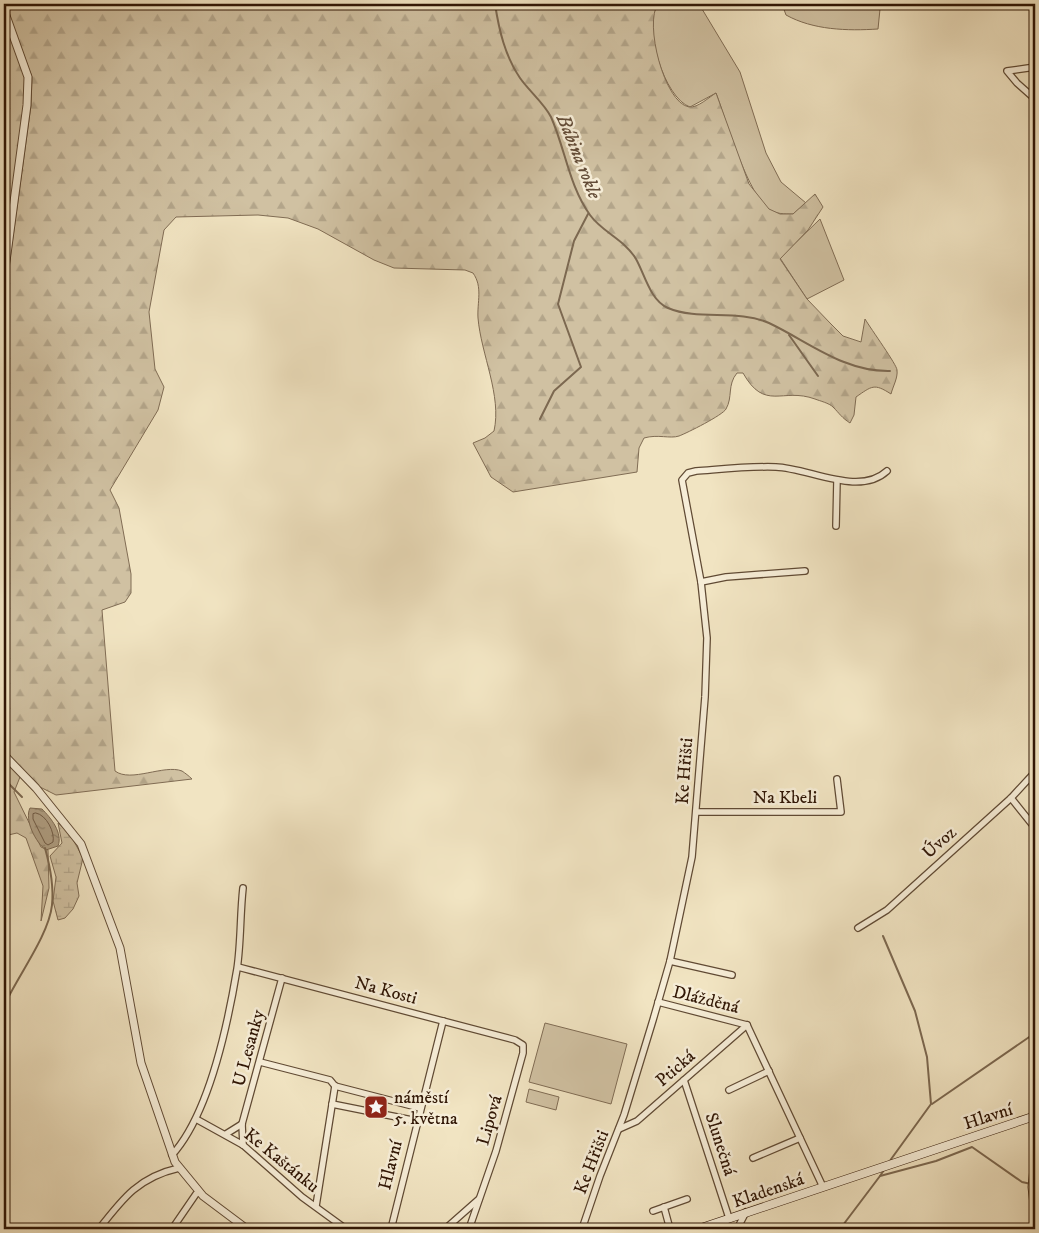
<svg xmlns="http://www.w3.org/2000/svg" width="1039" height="1233" font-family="'IM FELL DW Pica',serif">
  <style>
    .green { fill: #d0c1a2; stroke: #806c54 }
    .forest { fill: url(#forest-firs); stroke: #806c54 }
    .wetland { fill: url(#wetland-marsh); stroke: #806c54 }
    .water { fill: url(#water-ripples); stroke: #7c6850 }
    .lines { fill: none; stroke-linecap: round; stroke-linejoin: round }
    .shore { stroke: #705a44; stroke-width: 1 }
    .stream { stroke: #7c6850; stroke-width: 2 }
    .minor-casing { stroke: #604a34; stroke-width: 8 }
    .tertiary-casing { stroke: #604a34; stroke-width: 9 }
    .secondary-casing { stroke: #301605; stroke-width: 9 }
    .minor { stroke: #f6edd7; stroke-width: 5.5 }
    .tertiary { stroke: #f6edd7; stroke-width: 7 }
    .secondary { stroke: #f6edd7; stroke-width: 8 }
    .labels { text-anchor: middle; stroke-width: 5; stroke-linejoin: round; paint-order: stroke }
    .street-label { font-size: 18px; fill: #301605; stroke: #f6edd7 }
    .poi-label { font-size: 18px; fill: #301605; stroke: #f6edd7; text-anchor: start }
    .water-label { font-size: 19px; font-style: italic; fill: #634c37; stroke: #f6edd7 }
  </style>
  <defs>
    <pattern id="forest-firs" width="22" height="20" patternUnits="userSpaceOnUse" patternTransform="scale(1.25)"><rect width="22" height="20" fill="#d0c1a2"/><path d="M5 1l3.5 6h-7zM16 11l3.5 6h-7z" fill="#b3a58a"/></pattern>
    <pattern id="wetland-marsh" width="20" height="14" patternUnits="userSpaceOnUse" patternTransform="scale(1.25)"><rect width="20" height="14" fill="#d0c1a2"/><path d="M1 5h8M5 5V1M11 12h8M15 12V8" fill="none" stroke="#b3a58a"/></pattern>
    <pattern id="water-ripples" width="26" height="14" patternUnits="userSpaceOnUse" patternTransform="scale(1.25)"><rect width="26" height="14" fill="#af9e82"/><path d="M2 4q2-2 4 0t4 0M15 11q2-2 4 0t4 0" fill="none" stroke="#8f8068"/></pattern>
  </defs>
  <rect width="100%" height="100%" fill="#f1e4c2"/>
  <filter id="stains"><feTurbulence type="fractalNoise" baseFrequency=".004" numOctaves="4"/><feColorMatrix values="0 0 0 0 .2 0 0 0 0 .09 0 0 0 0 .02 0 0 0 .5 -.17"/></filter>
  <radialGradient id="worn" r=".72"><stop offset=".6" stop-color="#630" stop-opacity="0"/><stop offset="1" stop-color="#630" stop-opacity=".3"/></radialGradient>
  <g class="green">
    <path d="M658 4H699L740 72 766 153 781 182 806 203 793 214C784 214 777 214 770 210 748 196 726 120 716 93L690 107C664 98 642 25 658 4Z"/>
    <path d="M782 4H934L880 9 878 29C847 31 813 30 786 15Z"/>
    <path d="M820 219 844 280 807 299 780 258Z"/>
    <path d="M545 1023 627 1044 611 1104 529 1082Z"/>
    <path d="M529 1089 559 1097 556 1110 526 1102Z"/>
  </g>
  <g class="forest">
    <path d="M5 4H658C644 22 664 103 689 107 698 108 709 97 716 93L749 184 769 209 780 214H793L815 194 823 207 808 230 780 259 807 299 831 324 843 336 861 342 865 319C871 329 897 365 897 370 898 378 893 386 891 394 874 383 872 386 856 397L854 415 850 423C842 418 839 413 833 407 829 403 820 401 815 399 782 387 765 412 743 373H737C727 385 733 397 726 409 723 415 687 433 679 436 670 439 658 434 644 438L639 448 637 472 513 492 491 477 473 443 485 438 494 431C502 396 481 354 478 318 477 302 483 287 473 273L465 270 394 268 374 260 318 229 288 218 258 215 176 217 164 230 149 312 155 369 164 387 158 410 110 490 119 508 131 574V593L125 602 102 610 115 771C131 783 164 764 182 771 185 773 189 776 192 779L56 795 38 786 4 750V289L8 274 31 105 32 77Z"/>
    <path d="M4 19 25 78 24 105 4 253Z"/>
    <path d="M4 760 20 777 14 792 41 847 48 850 49 888 41 921 43 886 26 838 17 833 4 836Z"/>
  </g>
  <path class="wetland" d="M58 823 69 832 83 858 77 883 79 896 73 909 65 918 58 920 53 901 56 877 50 856 62 843Z"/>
  <path class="water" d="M30 808 42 809C51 818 63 833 58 846L46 850C36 843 24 820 30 808Z"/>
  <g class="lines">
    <path class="shore" d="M36 813C47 815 55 833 53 842L48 845 45 843 33 819V814Z"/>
    <g class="stream">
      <path d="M495 4C499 30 505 56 520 78 529 91 544 103 551 117 565 148 569 186 590 215 602 232 625 240 636 259 645 275 650 300 668 308 699 321 737 309 769 323 809 342 844 372 890 371"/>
      <path d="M4 62V99"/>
      <path d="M789 335 818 376"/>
      <path d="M540 419 554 391 581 367 558 304 574 241 588 214"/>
      <path d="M4 779 22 797"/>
      <path d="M883 936 915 1011 927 1057 931 1104 889 1162"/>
      <path d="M4 1006C17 977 49 935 52 905 54 886 50 866 45 848"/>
      <path d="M932 1104 1035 1033"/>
      <path d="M880 1176 884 1170"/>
      <path d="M840 1229 880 1176 936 1161 972 1147 1022 1182 1031 1184"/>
    </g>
    <g class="minor-casing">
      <g id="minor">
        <path d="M1035 67 1007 71 1017 83 1035 99"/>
        <path d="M836 526 837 480"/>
        <path d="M701 582 726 577 805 571"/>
        <path d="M1011 798 1035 828"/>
        <path d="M696 812H841L837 779"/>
        <path d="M1034 919 1035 917"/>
        <path d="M858 928 887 910 1011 798 1035 772"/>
        <path d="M670 961 732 975"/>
        <path d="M238 967 515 1040 523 1045V1053L496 1151 469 1229"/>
        <path d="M658 1002 747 1025"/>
        <path d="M747 1025 823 1187"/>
        <path d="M260 1062 330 1080 335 1086"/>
        <path d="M684 1080 729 1218"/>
        <path d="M335 1086 420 1108"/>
        <path d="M729 1090 769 1071"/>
        <path d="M332 1104 417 1121"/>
        <path d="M196 1119 243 1145 302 1197 346 1229"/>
        <path d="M619 1129 637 1121 747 1025"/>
        <path d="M226 1134 242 1124"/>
        <path d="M243 1145 242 1124 282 978"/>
        <path d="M172 1155C209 1114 228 1023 237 969 241 943 240 915 243 888"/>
        <path d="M753 1158 800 1138"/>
        <path d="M316 1206 335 1086"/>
        <path d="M664 1207 670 1229"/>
        <path d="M653 1211 687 1199"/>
        <path d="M99 1229C123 1198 139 1177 179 1168"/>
        <path d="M172 1229 196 1194 199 1192"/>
        <path d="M391 1229 443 1021"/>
        <path d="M445 1229 479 1199"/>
        <path d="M582 1229 600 1176 624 1115 653 1020 670 961 692 857 705 697 707 638 701 582 682 480 688 473 696 471C723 469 750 466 776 467 809 468 859 497 887 471"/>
        <path d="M737 1229 746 1212"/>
      </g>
    </g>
    <g class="tertiary-casing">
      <g id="tertiary">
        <path d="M4 10 28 77 27 105 4 276"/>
        <path d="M4 755 36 788 81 844 120 948 141 1063 175 1162 203 1196 247 1229"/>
        <path d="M1035 1159 1032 1187 1035 1214"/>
      </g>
    </g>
    <g class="secondary-casing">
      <path id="secondary" d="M698 1229 1035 1116"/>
    </g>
    <use href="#minor" class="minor"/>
    <use href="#tertiary" class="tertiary"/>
    <use href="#secondary" class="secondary"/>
  </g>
  <defs>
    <g id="sight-square" transform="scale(1.25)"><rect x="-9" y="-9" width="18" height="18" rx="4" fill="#8f2418" stroke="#f6edd7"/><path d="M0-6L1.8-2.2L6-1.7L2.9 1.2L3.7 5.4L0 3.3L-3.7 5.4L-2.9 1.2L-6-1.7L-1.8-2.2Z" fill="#fff"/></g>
  </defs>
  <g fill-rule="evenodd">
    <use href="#sight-square" x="376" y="1107"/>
  </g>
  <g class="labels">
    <g class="street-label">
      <text transform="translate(684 771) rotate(-86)" y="6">Ke Hřišti</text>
      <text x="785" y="803">Na Kbeli</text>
      <text transform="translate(939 842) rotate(-42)" y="6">Úvoz</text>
      <text transform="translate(386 990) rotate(15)" y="6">Na Kosti</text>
      <text transform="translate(706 999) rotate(14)" y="6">Dlážděná</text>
      <text transform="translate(248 1048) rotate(-75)" y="6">U Lesanky</text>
      <text transform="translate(675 1068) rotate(-41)" y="6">Ptická</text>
      <text transform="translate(988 1116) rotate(-18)" y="6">Hlavní</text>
      <text transform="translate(489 1120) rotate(-74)" y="6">Lipová</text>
      <text transform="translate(721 1144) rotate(72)" y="6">Slunečná</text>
      <text transform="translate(282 1160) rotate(39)" y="6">Ke Kaštánku</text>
      <text transform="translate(591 1162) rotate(-69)" y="6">Ke Hřišti</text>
      <text transform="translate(390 1165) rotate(-76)" y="6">Hlavní</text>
      <text transform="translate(768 1190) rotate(-19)" y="6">Kladenská</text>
    </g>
    <g class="poi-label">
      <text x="394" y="1103">náměstí<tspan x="394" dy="21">5. května</tspan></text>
    </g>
    <g class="water-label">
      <text transform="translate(580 156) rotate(68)" y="7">Bábina rokle</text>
    </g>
  </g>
  <rect width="1039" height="1233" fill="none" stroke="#f1e4c2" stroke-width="20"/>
  <rect x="5" y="5" width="1029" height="1223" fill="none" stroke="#301605" stroke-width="2.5"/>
  <rect x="10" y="10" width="1019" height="1213" fill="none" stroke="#301605"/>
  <rect width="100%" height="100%" filter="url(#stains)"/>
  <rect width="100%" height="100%" fill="url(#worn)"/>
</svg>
